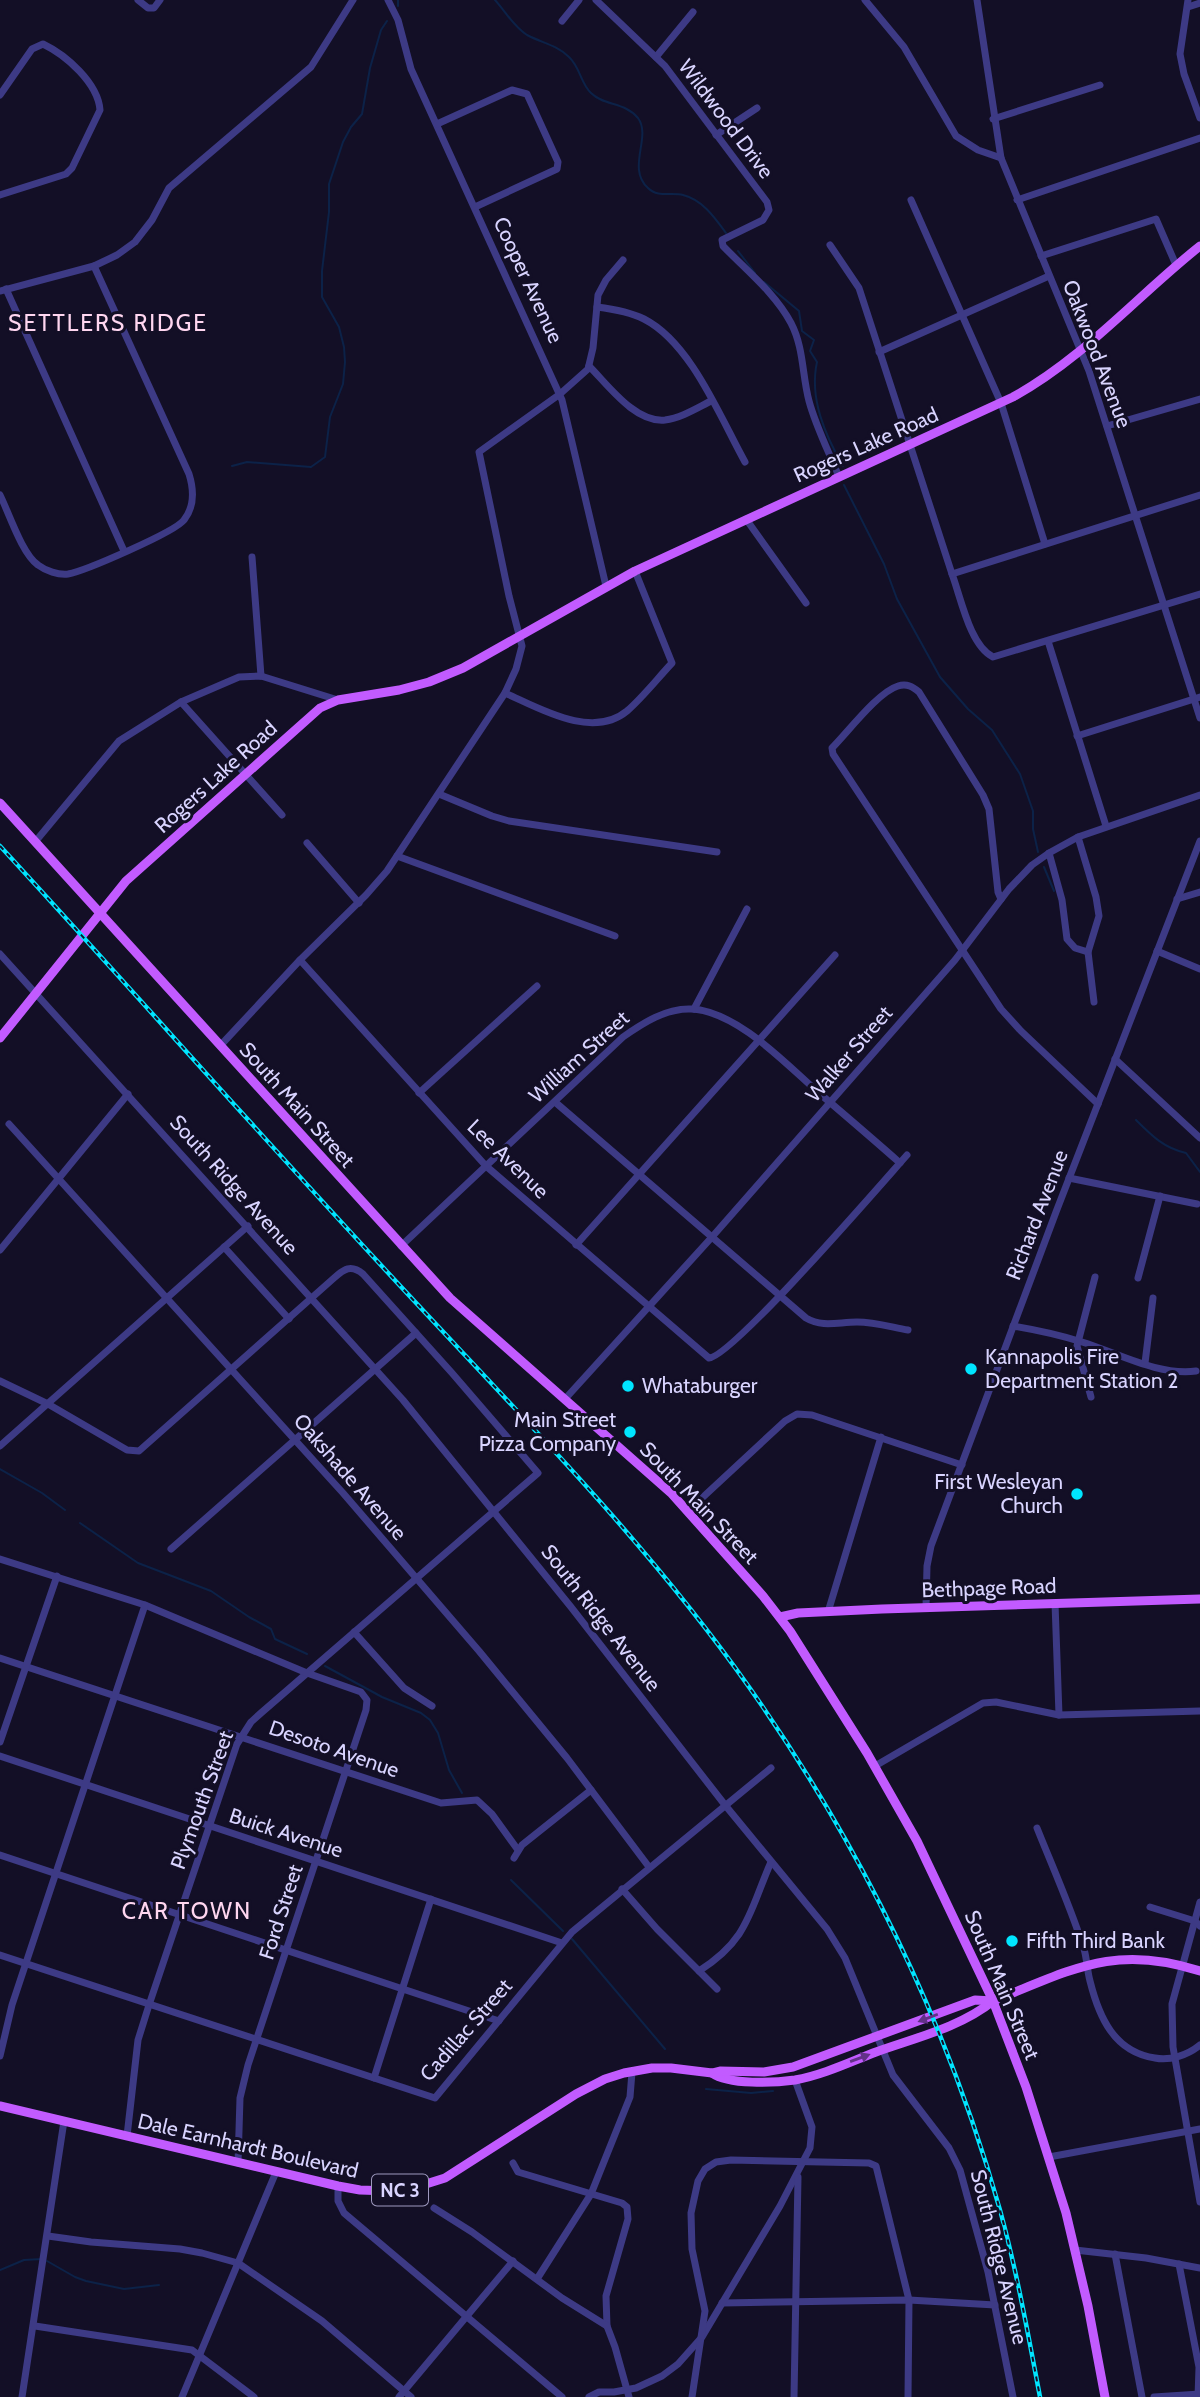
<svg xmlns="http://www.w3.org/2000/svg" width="1200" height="2397" font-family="Cabin,sans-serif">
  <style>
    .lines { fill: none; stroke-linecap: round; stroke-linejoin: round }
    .stream { stroke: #0c2248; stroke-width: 2 }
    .minor { stroke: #3d3a85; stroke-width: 7 }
    .major { stroke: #c25bff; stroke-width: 9 }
    .rail-casing { stroke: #00e5ff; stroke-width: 4.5 }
    .rail { stroke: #130f26; stroke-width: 2; stroke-dasharray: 5; stroke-linecap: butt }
    .oneway { fill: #623188 }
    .poi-dot { fill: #00e5ff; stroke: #130f26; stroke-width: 2.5 }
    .labels { text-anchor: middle; stroke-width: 6; stroke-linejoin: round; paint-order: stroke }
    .shield { fill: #130f26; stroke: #9e99be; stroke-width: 2 }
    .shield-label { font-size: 19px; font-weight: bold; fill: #d9d4ff }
    .street-label { font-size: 21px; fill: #d9d4ff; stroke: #130f26 }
    .poi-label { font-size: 21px; fill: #d9d4ff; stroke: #130f26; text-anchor: start }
    .neighbourhood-label { font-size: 23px; letter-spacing: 2px; fill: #ffd6f0; stroke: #130f26 }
  </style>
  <rect width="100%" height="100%" fill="#130f26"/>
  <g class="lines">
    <g class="stream">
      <path d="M495 0C506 12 513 26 527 35 542 43 557 45 569 57 580 67 581 84 591 93 604 106 625 102 638 118 652 137 626 168 648 188 658 198 671 192 683 195 703 200 715 218 726 233"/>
      <path d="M398 6V0"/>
      <path d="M738 251 755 273"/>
      <path d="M764 282 799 311 802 331 814 340 810 351 817 362C809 398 825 435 843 466"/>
      <path d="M232 466 247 462 311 467 325 457 330 417 343 384 345 362 344 347 339 327 322 297V271L329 212V184L343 142 351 127 362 114 370 68 381 30 387 21"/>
      <path d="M844 485 884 564 897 599 940 677 968 709 992 730 1020 774 1033 811V829L1038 852"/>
      <path d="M1044 867 1054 891"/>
      <path d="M1136 1120C1152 1136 1164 1148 1186 1153L1200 1172"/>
      <path d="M0 1469 42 1493 65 1510"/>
      <path d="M80 1523 138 1563 211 1591 249 1617 271 1629 275 1639 307 1654"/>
      <path d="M325 1666 382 1697 421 1713 430 1720 438 1733 449 1770 462 1793"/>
      <path d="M511 1880 563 1931"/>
      <path d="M572 1939 665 2049"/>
      <path d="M706 2089 751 2093 773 2091"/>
      <path d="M47 2261 75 2277 86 2281 124 2289 159 2285"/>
      <path d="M0 2270 24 2260 42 2259"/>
    </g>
    <g class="minor">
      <path d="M138 0 148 8H154L160 0"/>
      <path d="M388 0 398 20 411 69 562 400 606 586"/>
      <path d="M596 0 665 66 767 202 769 210 763 220 722 240 723 246C746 270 775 293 791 323 804 348 802 375 809 401 816 427 829 452 839 477"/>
      <path d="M865 0 904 47 956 136 978 150 1001 158"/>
      <path d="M977 0 1001 158 1089 371 1200 718"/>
      <path d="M1188 0 1180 54 1184 74 1200 118"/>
      <path d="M1188 7 1200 3"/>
      <path d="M562 21 579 0"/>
      <path d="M656 57 693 12"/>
      <path d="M0 95 32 49 43 44C66 55 98 83 100 110L72 168 66 174 0 195"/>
      <path d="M993 119 1100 85"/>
      <path d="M437 124 512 90 527 94 558 162 557 169 475 207"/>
      <path d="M716 135 757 108"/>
      <path d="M911 200 1001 403 1045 544"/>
      <path d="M1017 200 1200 138"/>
      <path d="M830 245 859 288 952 574C961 598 970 646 993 657L1200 594"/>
      <path d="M1041 256 1156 219 1176 265"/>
      <path d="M6 289 124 551"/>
      <path d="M0 291 94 266 117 255 135 242 152 220 169 188 311 67 353 0"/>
      <path d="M597 307C613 309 630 312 644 319 691 343 720 417 745 462"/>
      <path d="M879 352 1049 276"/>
      <path d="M589 366C608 385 635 423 665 420 681 418 697 408 711 401"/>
      <path d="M1107 426 1200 399"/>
      <path d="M0 495C9 513 22 554 38 565 46 571 58 575 68 574 85 571 175 532 184 520 195 506 194 490 189 474L94 266"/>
      <path d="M746 519 806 603"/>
      <path d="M252 557 261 676"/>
      <path d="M952 574 1200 495"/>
      <path d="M1048 641 1106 826"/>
      <path d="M505 693C539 708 592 740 627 711 643 697 657 679 672 663L635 571"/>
      <path d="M181 702 282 815"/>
      <path d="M1077 736 1200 697"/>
      <path d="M439 794 492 816 509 821 717 852"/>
      <path d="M1078 837 1096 897 1099 916 1088 952 1094 1002"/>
      <path d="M35 842 119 741 181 702 239 677 261 676 338 700"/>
      <path d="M307 843 359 903"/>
      <path d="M1049 853 1062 900 1067 939 1075 948 1088 952"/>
      <path d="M397 856 615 936"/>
      <path d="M1001 899 998 892 989 809 983 795 919 692C913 687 907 683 898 686 878 692 848 732 832 748L833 754 1001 1009 1021 1031 1098 1104"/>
      <path d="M1177 899 1200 892"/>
      <path d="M1157 951 1200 969"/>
      <path d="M0 954 403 1400 571 1607 725 1805 827 1929 845 1958 893 2075 949 2148 960 2170 988 2272 1013 2397"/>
      <path d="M300 960 486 1166 709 1358C732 1357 882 1183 907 1155"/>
      <path d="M694 1009 747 909"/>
      <path d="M220 1046 300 960 366 895 387 871 505 693 516 669 522 646 509 596 479 452 560 394 588 369 593 348 598 295 606 280 623 260"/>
      <path d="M1115 1059 1200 1138"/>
      <path d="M419 1093 537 986"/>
      <path d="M555 1102 806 1318C823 1328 838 1322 857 1322 874 1322 891 1327 908 1330"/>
      <path d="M9 1124 343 1493 479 1651 567 1758 649 1867"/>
      <path d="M1069 1178 1197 1204"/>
      <path d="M576 1245 835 955"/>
      <path d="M401 1246 623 1037C643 1023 666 1008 691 1009 737 1011 786 1064 819 1093 846 1116 873 1139 900 1163"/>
      <path d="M224 1247 289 1319"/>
      <path d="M0 1250 128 1094"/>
      <path d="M1138 1278 1160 1196"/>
      <path d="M1013 1326C1037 1330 1060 1335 1082 1342 1118 1353 1158 1376 1196 1371"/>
      <path d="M1145 1363 1153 1298"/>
      <path d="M0 1381 48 1404 127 1450 139 1451 334 1278C344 1269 351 1264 363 1274L452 1373 538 1473 261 1713 251 1722 237 1744 149 2005 138 2040 127 2136"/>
      <path d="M1091 1397 1077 1346 1095 1277"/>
      <path d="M565 1399 712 1237 955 960 1009 889 1032 865 1049 853 1078 837 1200 795"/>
      <path d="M0 1446 248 1226"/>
      <path d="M688 1511 785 1421 797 1414 812 1415 962 1465"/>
      <path d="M171 1549 416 1333"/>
      <path d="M0 1559 145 1605 307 1673 361 1692 367 1700 366 1710 248 2065 240 2098 238 2163"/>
      <path d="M1055 1603 1059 1715"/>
      <path d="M926 1607 927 1566 931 1546 1056 1212 1200 841"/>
      <path d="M828 1612 881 1437"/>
      <path d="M354 1632 404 1688 432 1706"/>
      <path d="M0 1658 441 1803 477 1800 492 1814 518 1850"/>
      <path d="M0 1742 57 1576"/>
      <path d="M0 1756 562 1943"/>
      <path d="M875 1766 983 1703 996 1702 1059 1715 1200 1711"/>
      <path d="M1037 1828C1053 1868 1071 1908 1084 1949 1087 1959 1087 1970 1090 1981 1099 2017 1114 2052 1155 2058 1170 2061 1188 2055 1200 2045"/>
      <path d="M0 1855 499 2021"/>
      <path d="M514 1858 522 1845 591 1790"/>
      <path d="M622 1889 657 1929 717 1989"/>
      <path d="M1200 1902 1172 2004 1173 2047 1200 2202"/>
      <path d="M1150 1907 1195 1921 1200 1926"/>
      <path d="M0 1955 435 2098 572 1932 771 1768"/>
      <path d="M699 1971C749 1939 749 1912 771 1862"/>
      <path d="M0 2056 12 2005 145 1605"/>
      <path d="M374 2078 431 1899"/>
      <path d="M1049 2157 1200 2129"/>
      <path d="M513 2163 518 2172 622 2203 627 2207 628 2219 606 2296 607 2326"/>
      <path d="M338 2186V2201L344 2213 562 2397"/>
      <path d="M434 2208 472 2232 562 2298 607 2326 615 2347 629 2397"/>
      <path d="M48 2236 91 2242 180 2249 202 2253 238 2263 322 2321 411 2397"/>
      <path d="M1075 2250 1146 2258 1200 2268"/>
      <path d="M1115 2254 1142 2397"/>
      <path d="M1179 2264 1199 2367 1198 2397"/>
      <path d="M537 2279 591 2194 630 2097 632 2072"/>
      <path d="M722 2303 909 2300 995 2305"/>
      <path d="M35 2326 192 2350 254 2397"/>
      <path d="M22 2397 64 2121"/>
      <path d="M182 2397 276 2172"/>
      <path d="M399 2397 513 2261"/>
      <path d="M589 2397 599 2392H614L636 2388 662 2376 678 2364 702 2337 780 2206 810 2148 812 2127 795 2080"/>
      <path d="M692 2397 705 2311 692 2249 691 2213 698 2181 705 2169 716 2162 731 2160 869 2163 876 2166 909 2300 908 2397"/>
      <path d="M794 2397 798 2177"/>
      <path d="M1154 2397 1200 2394"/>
    </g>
    <g class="major">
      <path d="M0 803 450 1298 672 1494 763 1596 790 1631 867 1753 917 1841 993 2001 1026 2087 1066 2213 1088 2306 1105 2397"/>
      <path d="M0 1038 126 881 320 708 338 700 399 690 429 682 463 668 635 571 1013 397C1084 358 1137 296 1200 246"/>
      <path d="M780 1617 798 1613 882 1609 1200 1599"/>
      <path d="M712 2073C729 2085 774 2083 795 2080 823 2075 850 2062 876 2052 915 2038 961 2027 993 2001 1072 1970 1114 1943 1200 1971"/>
      <path d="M0 2106 338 2186 360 2190 389 2191 410 2189 445 2178 576 2094 605 2079 624 2073 652 2068H671L712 2073 720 2071 764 2072 793 2067 975 2000 993 2001"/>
    </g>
    <g class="rail-casing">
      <path id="rail" d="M0 846C127 984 251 1125 379 1263 506 1401 641 1534 749 1687 861 1846 947 2023 1000 2210 1017 2272 1028 2334 1040 2397"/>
    </g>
    <use href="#rail" class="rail"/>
  </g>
  <defs><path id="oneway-solid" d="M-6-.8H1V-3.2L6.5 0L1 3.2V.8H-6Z" transform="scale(1.75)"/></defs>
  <g class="oneway">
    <use href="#oneway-solid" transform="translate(928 2018) rotate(159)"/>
    <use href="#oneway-solid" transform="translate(860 2058) rotate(-20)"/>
  </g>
  <g class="poi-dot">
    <circle cx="971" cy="1369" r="7"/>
    <circle cx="628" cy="1386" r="7"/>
    <circle cx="630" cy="1432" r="7"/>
    <circle cx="1077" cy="1494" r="7"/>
    <circle cx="1012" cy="1941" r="7"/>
  </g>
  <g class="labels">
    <rect class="shield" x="372" y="2174.5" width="56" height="31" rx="5"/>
    <g class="shield-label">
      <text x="400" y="2197">NC 3</text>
    </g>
    <g class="street-label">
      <text transform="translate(726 119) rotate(53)" y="7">Wildwood Drive</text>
      <text transform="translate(528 280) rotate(65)" y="7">Cooper Avenue</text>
      <text transform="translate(1097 354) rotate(69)" y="7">Oakwood Avenue</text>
      <text transform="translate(866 445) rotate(-24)" y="7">Rogers Lake Road</text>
      <text transform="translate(216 777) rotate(-42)" y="7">Rogers Lake Road</text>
      <text transform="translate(849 1054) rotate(-49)" y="7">Walker Street</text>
      <text transform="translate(579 1057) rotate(-42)" y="7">William Street</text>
      <text transform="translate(297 1105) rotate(48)" y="7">South Main Street</text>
      <text transform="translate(508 1159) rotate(44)" y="7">Lee Avenue</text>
      <text transform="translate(234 1185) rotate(48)" y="7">South Ridge Avenue</text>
      <text transform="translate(1037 1215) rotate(-69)" y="7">Richard Avenue</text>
      <text transform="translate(350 1477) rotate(49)" y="7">Oakshade Avenue</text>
      <text transform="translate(699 1503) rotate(46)" y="7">South Main Street</text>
      <text transform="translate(989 1588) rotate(-2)" y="7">Bethpage Road</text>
      <text transform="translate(601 1618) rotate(52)" y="7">South Ridge Avenue</text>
      <text transform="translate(334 1749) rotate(19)" y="7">Desoto Avenue</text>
      <text transform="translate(202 1800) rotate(-70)" y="7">Plymouth Street</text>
      <text transform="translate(286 1833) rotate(18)" y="7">Buick Avenue</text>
      <text transform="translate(281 1912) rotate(-72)" y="7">Ford Street</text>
      <text transform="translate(1002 1985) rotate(67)" y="7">South Main Street</text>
      <text transform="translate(466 2030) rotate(-49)" y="7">Cadillac Street</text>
      <text transform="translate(248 2146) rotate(13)" y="7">Dale Earnhardt Boulevard</text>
      <text transform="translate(999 2257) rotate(76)" y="7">South Ridge Avenue</text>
    </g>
    <g class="poi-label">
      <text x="985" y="1364">Kannapolis Fire<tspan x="985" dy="24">Department Station 2</tspan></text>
      <text x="642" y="1393">Whataburger</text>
      <text x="616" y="1427" text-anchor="end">Main Street<tspan x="616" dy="24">Pizza Company</tspan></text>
      <text x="1063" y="1489" text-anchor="end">First Wesleyan<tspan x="1063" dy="24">Church</tspan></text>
      <text x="1026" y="1948">Fifth Third Bank</text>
    </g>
    <g class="neighbourhood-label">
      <text x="108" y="331">SETTLERS RIDGE</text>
      <text x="187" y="1919">CAR TOWN</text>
    </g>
  </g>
</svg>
